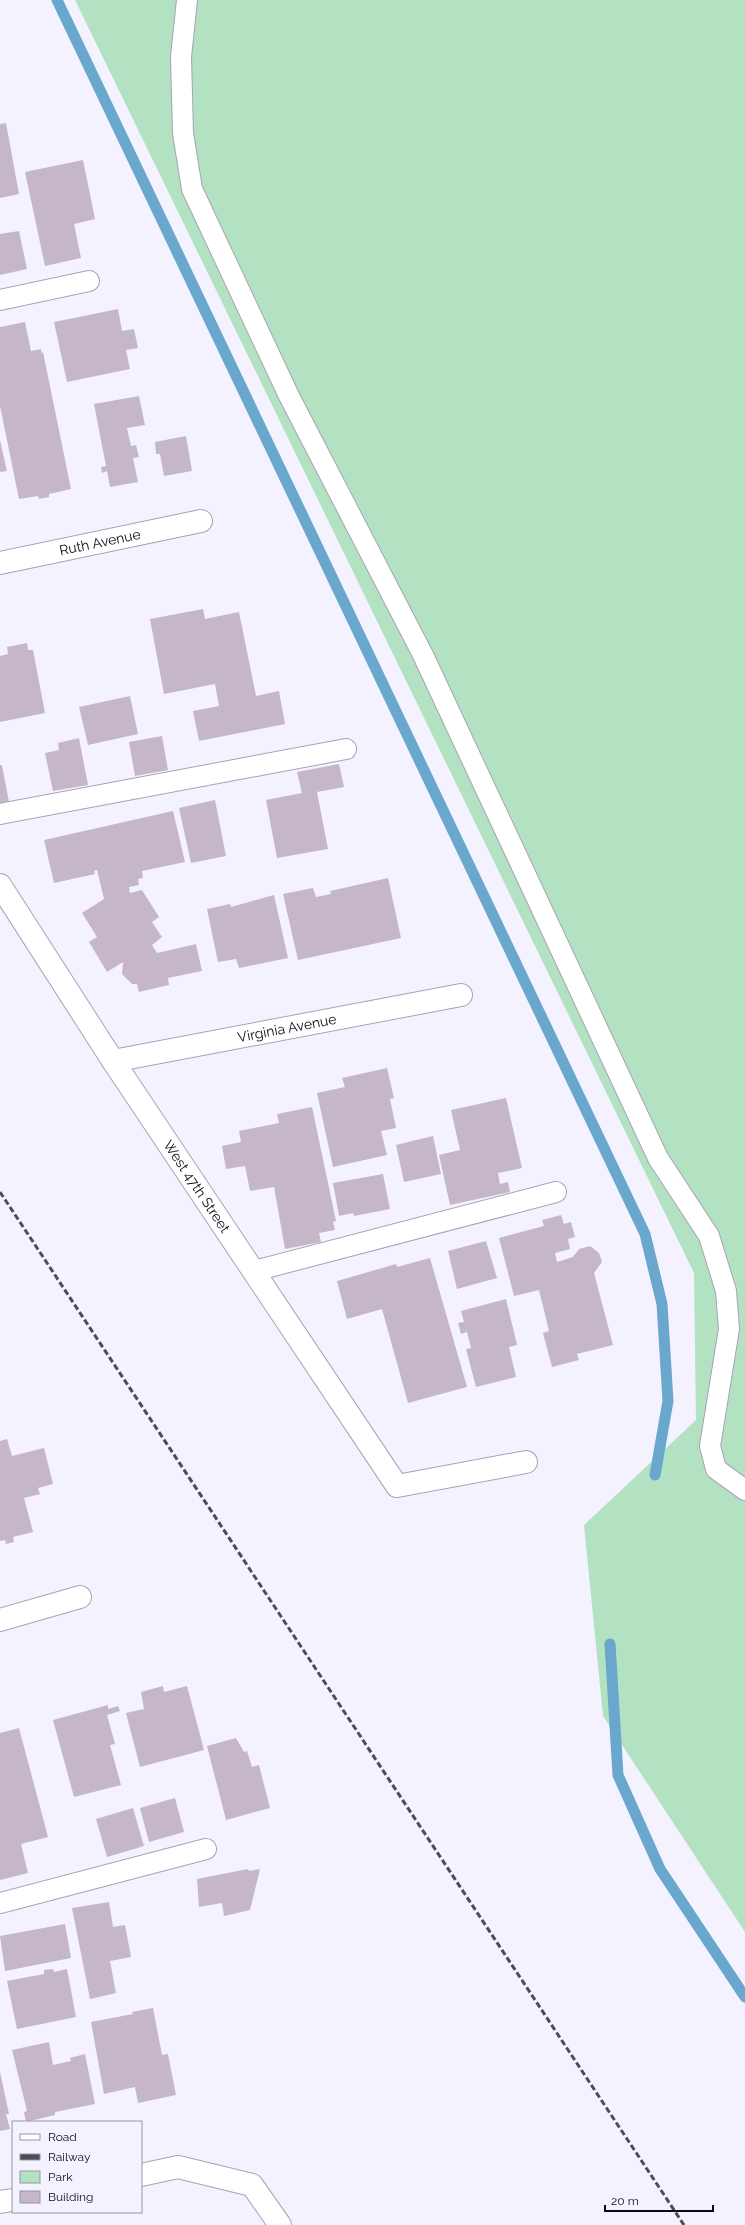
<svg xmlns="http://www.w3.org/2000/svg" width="745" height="2225" font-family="Raleway,sans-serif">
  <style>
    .green { fill: #b2e2c1 }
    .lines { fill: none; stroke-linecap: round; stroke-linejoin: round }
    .stream { stroke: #69a7cc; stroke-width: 11 }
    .building { fill: #c5b7c8 }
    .lane-casing { stroke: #a7a3b7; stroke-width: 22 }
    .street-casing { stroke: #a7a3b7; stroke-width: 24 }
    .lane { stroke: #fff; stroke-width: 20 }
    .street { stroke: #fff; stroke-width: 22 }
    .rail { stroke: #4d4b54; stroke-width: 3; stroke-dasharray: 6 3; stroke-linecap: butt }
    .labels { text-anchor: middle; stroke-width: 4; stroke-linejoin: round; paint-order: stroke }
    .street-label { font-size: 14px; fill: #0d0b12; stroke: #f4f2ff }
  </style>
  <rect width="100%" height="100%" fill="#f4f2ff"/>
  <path class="green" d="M75 0H745V1932L603 1716 584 1525 696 1420 694 1273Z"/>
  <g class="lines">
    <g class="stream">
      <path d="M57 0 645 1234 662 1304 668 1401 655 1475"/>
      <path d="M610 1644 618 1775 660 1869 745 1997"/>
    </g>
  </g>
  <g class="building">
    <path d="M6 123 19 194 0 198V124Z"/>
    <path d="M83 160 95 219 74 224 81 258 45 266 25 172Z"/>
    <path d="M19 231 27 269 0 275V234Z"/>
    <path d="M118 309 122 331 134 329 138 348 126 350 130 369 67 382 54 322Z"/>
    <path d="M25 322 31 351 41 349V353L43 352 71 489 49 494V497L39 499 38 496 19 499 0 406V327Z"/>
    <path d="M139 396 145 425 127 428 131 446 136 445 139 457 133 458 138 482 110 487 107 471 102 473 101 467 106 466 94 404Z"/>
    <path d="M186 436 192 471 164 476 160 454H156L155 442Z"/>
    <path d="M0 440 7 471 0 472Z"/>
    <path d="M203 609 205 619 239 612 256 696 279 691 285 724 199 741 193 711 219 706 215 684 164 694 150 619Z"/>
    <path d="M27 643 28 650H33L45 713 0 722V656L8 654 7 647Z"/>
    <path d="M130 696 138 734 88 745 79 707Z"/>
    <path d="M162 736 168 770 135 776 129 742Z"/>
    <path d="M79 738 88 785 53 791 45 753 59 750 58 743Z"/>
    <path d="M339 764 344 787 317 792 328 849 277 858 266 800 302 793 297 772Z"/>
    <path d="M0 765H2L9 802 0 804Z"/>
    <path d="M215 800 226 856 191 863 179 808Z"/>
    <path d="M173 811 185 862 142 871 143 878 138 879 139 885 129 887 130 893 142 890 159 917 152 922 162 937 152 945 157 953 196 944 202 971 168 978 169 985 139 992 137 984H132L122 974 123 962 107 972 89 942 97 937 82 913 104 899 97 870 94 871 95 874 54 883 44 840Z"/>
    <path d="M388 878 401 938 298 960 283 894 313 888 316 897 331 894 330 891Z"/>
    <path d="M274 895 288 958 239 968 236 959 218 962 207 909 230 904 231 907Z"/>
    <path d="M387 1068 394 1098 390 1099 396 1128 381 1131 387 1155 333 1167 317 1093 345 1087 342 1078Z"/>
    <path d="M506 1098 522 1168 498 1173 500 1184 508 1182 510 1192 450 1205 439 1155 460 1150 451 1110Z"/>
    <path d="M312 1107 336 1221 333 1222 335 1230 319 1233 321 1242 285 1249 274 1187 250 1191 245 1166 226 1169 222 1146 241 1142 239 1131 279 1123 277 1114Z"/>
    <path d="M433 1136 441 1174 404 1182 396 1145Z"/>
    <path d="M383 1174 390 1209 354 1216 353 1213 339 1216 333 1183Z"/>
    <path d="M561 1215 564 1224 571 1222 575 1237 568 1239 570 1249 555 1253 557 1262 573 1257 579 1249 590 1246 599 1253 602 1262 594 1273 613 1345 577 1354 579 1360 552 1367 543 1333 549 1331 539 1290 514 1296 499 1238 544 1226 542 1220Z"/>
    <path d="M486 1241 497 1278 457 1289 448 1251Z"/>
    <path d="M430 1258 467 1387 408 1403 382 1309 347 1319 337 1281 396 1264 397 1267Z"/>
    <path d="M506 1299 517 1345 509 1347 516 1377 476 1387 466 1349 471 1348 467 1332 461 1334 458 1323 464 1322 461 1311Z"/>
    <path d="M7 1439 12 1456 44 1448 53 1484 38 1488 40 1494 24 1498 33 1532 13 1537 14 1542 6 1544 5 1540 0 1541V1441Z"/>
    <path d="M163 1686 164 1692 187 1686 204 1750 140 1767 126 1713 144 1709 141 1692Z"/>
    <path d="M108 1705V1709L118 1706 120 1711 107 1715 115 1744 110 1745 121 1785 74 1797 53 1720Z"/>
    <path d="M19 1728 48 1837 21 1844 28 1873 0 1880V1733Z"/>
    <path d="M236 1738 244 1752 247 1751 252 1767 259 1765 270 1808 226 1820 207 1746Z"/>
    <path d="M175 1798 184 1832 149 1842 140 1808Z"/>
    <path d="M133 1808 144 1846 107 1857 96 1819Z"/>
    <path d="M248 1869 249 1871 260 1869 250 1910 224 1916 222 1903 199 1907 197 1879Z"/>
    <path d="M109 1902 113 1927 125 1925 131 1957 110 1961 116 1993 90 1999 72 1908Z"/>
    <path d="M65 1924 71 1958 5 1971 0 1936Z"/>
    <path d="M53 1969 54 1972 67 1969 76 2017 17 2029 7 1981 44 1974V1970Z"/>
    <path d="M153 2008 162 2055 168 2054 176 2095 138 2103 135 2087 104 2094 91 2022 133 2014 132 2012Z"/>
    <path d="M49 2042 53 2065 71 2061 70 2058 85 2054 95 2104 55 2112V2115L26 2122 24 2112 27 2111 12 2050Z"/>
    <path d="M0 2072 9 2114H6L10 2129 0 2131Z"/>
  </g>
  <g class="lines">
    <g class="lane-casing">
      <g id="lane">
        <path d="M187 0 181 57 183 133 192 189 289 396 423 655 658 1158 709 1236 726 1291 729 1329 710 1446 716 1469 745 1490"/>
        <path d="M0 300 89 281"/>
        <path d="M0 814 346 749"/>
        <path d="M254 1271 556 1192"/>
        <path d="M0 1903 206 1849"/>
      </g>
    </g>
    <g class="street-casing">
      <g id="street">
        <path id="s1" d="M0 563 201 521"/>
        <path id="s2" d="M0 885 113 1061 397 1486 526 1462"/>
        <path id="s3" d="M113 1061 461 995"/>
        <path d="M0 1620 80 1597"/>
        <path d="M141 2175 178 2167 252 2185 280 2225"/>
        <path d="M0 2202 13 2200"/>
      </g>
    </g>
    <use href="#lane" class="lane"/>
    <use href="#street" class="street"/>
    <path class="rail" d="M0 1192 684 2225"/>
  </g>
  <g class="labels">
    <g class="street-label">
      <text dy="5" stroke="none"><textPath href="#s1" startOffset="102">Ruth Avenue</textPath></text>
      <text dy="5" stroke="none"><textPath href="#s3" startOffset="177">Virginia Avenue</textPath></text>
      <text dy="5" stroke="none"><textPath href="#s2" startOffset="360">West 47th Street</textPath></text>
    </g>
  </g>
  <rect x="12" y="2121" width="130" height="92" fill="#f4f2ff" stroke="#9896a0"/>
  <rect x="20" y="2134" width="20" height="6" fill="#ffffff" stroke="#9896a0"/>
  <text x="48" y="2141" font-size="12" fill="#0d0b12">Road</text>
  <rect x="20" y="2154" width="20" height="6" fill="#4d4b54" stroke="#9896a0"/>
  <text x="48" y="2161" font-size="12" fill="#0d0b12">Railway</text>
  <rect x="20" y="2171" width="20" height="12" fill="#b2e2c1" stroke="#9896a0"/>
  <text x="48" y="2181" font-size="12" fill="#0d0b12">Park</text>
  <rect x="20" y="2191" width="20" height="12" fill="#c5b7c8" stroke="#9896a0"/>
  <text x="48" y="2201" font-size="12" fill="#0d0b12">Building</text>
  <path d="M605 2205v6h108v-6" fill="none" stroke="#0d0b12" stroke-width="2"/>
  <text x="611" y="2205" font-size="12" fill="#0d0b12" stroke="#f4f2ff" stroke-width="3" paint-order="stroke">20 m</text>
</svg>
